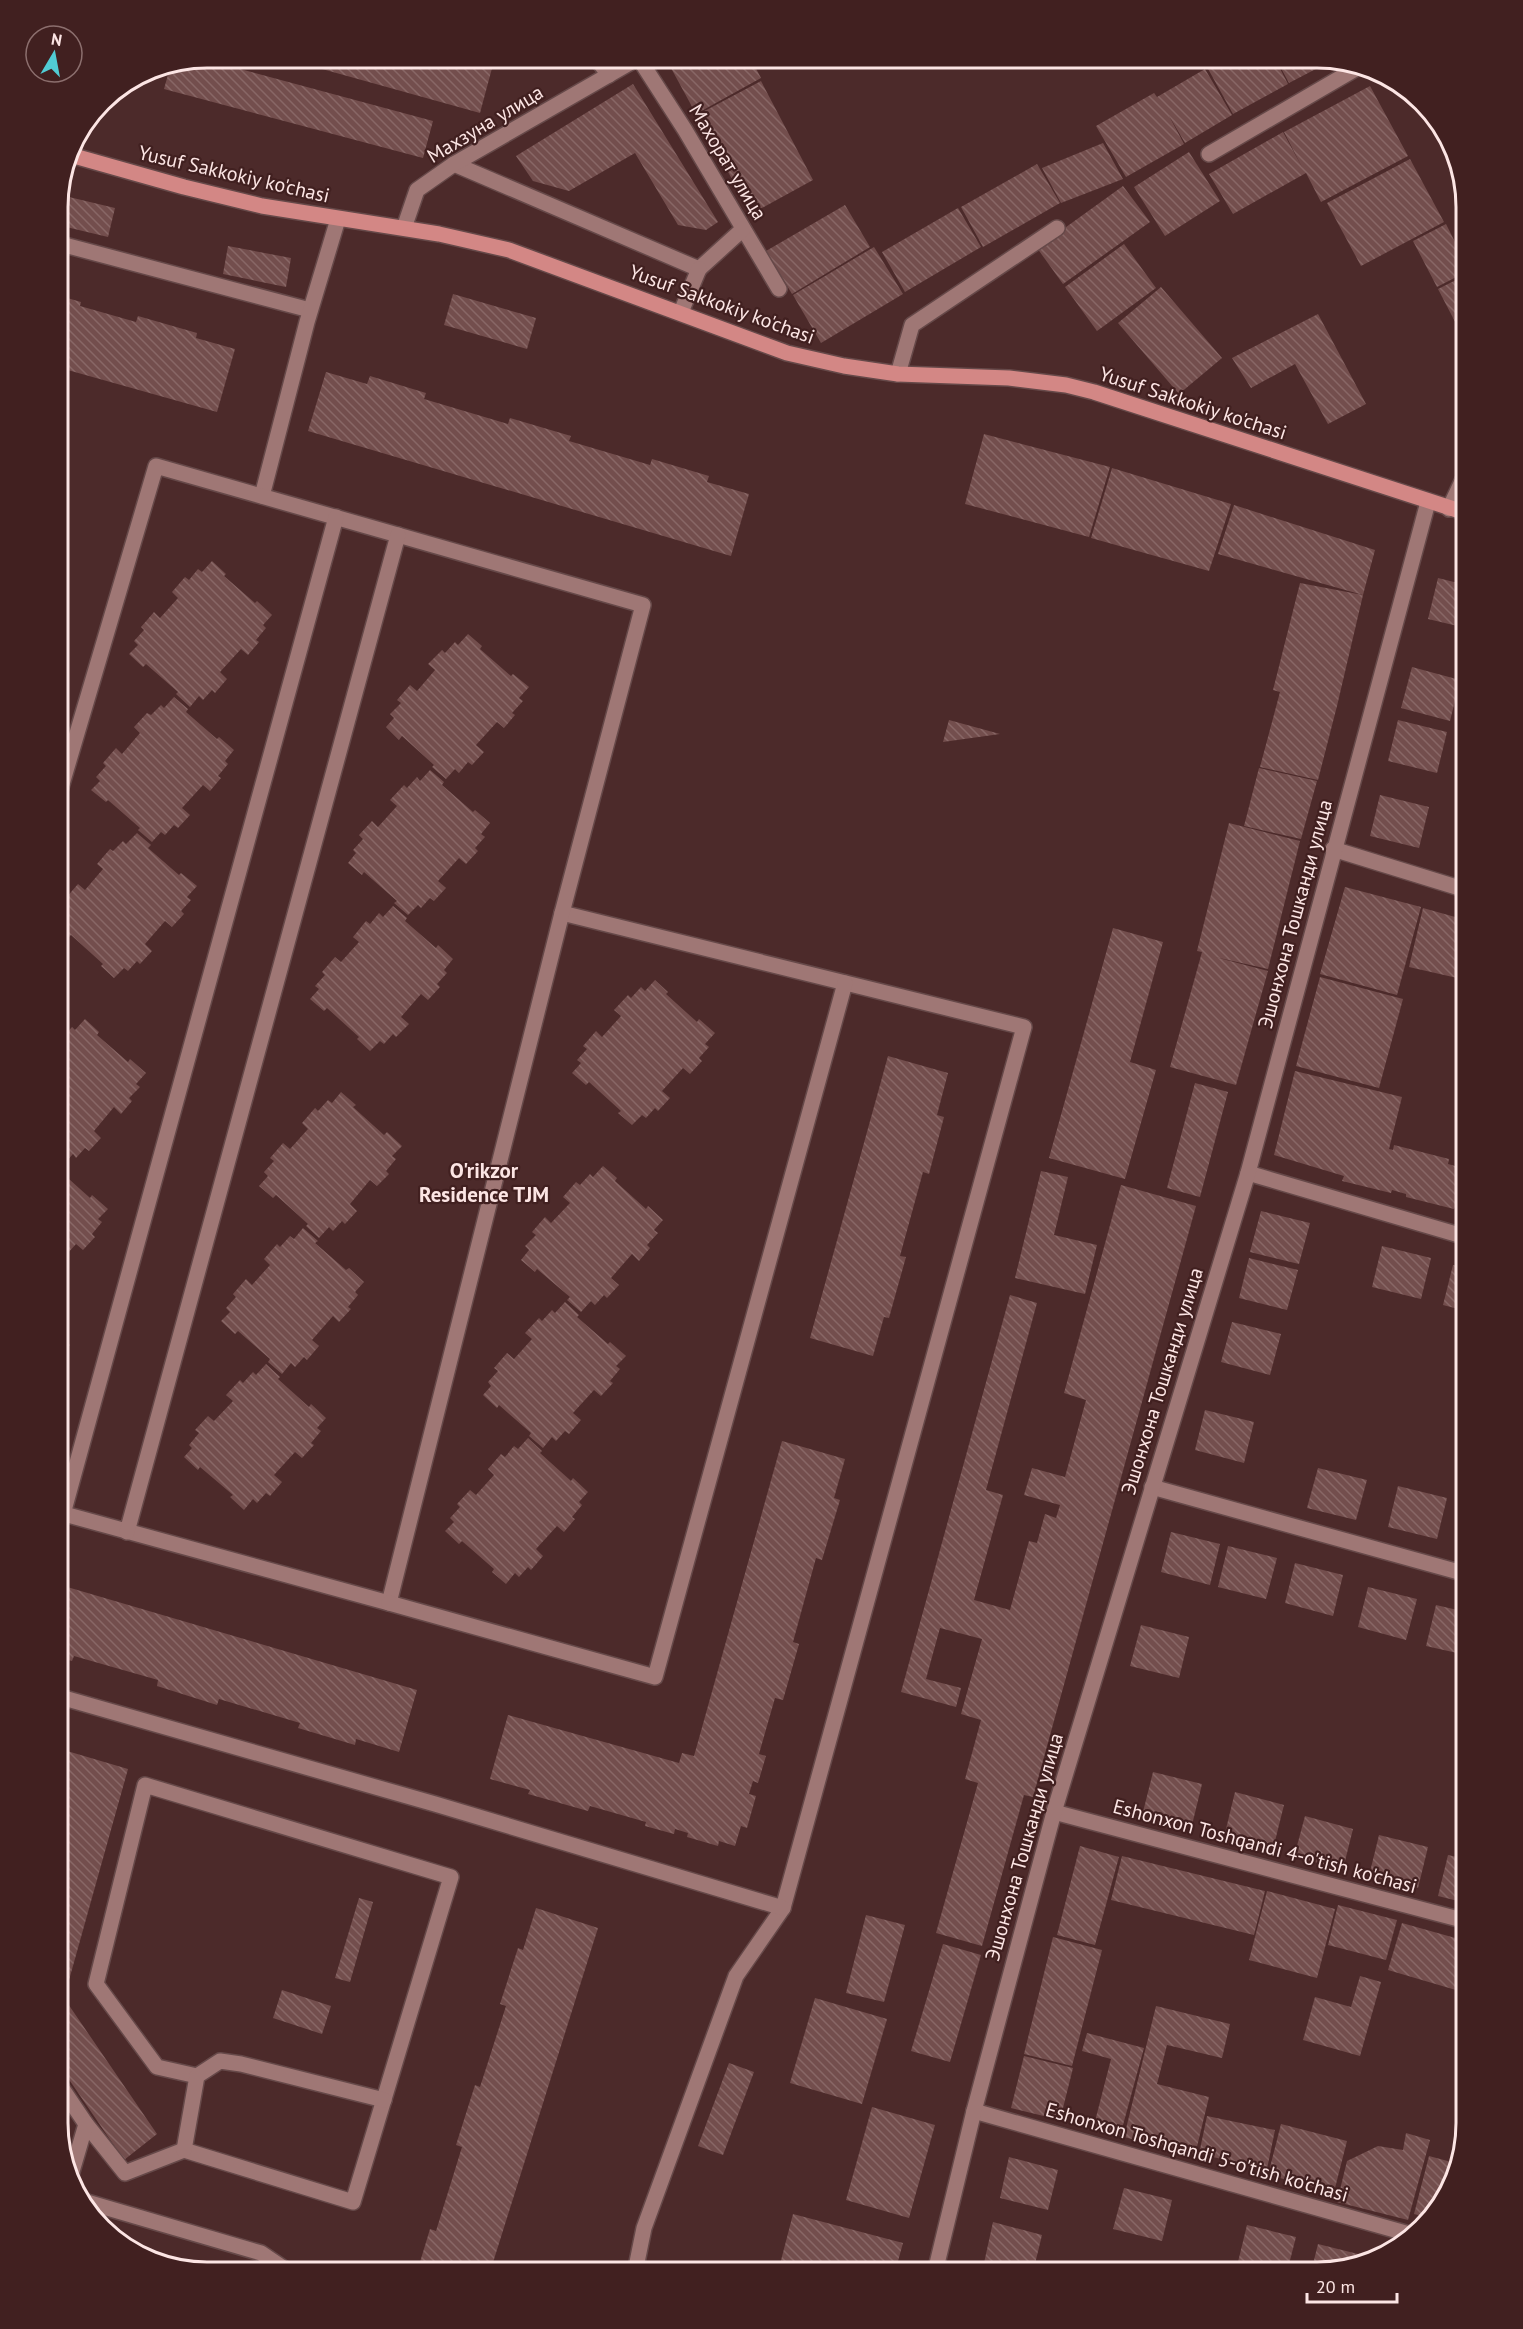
<svg xmlns="http://www.w3.org/2000/svg" width="1523" height="2329" font-family="'PT Sans',sans-serif">
  <style>
    .building { fill: url(#building-back-hatch) }
    .lines { fill: none; stroke-linecap: round; stroke-linejoin: round }
    .minor-casing { stroke: #664949; stroke-width: 18 }
    .major-casing { stroke: #664949; stroke-width: 18 }
    .minor { stroke: #9f7775; stroke-width: 15 }
    .major { stroke: #d38785; stroke-width: 15 }
    .labels { text-anchor: middle; stroke-width: 4.5; stroke-linejoin: round; paint-order: stroke }
    .street-label { font-size: 20px; fill: #fce5e4; stroke: #412020 }
    .neighbourhood-label { font-size: 21px; font-weight: bold; fill: #fce5e4; stroke: #412020 }
    .rim { fill: none; stroke: #fce5e4; stroke-width: 3 }
  </style>
  <defs>
    <pattern id="building-back-hatch" width="6" height="6" patternUnits="userSpaceOnUse" patternTransform="scale(1.5)"><rect width="6" height="6" fill="#734e4d"/><path d="M-1 5l2 2M0 0l6 6M5-1l2 2" fill="none" stroke="#886766"/></pattern>
  </defs>
  <rect width="100%" height="100%" fill="#4c2a2a"/>
  <g class="building">
    <path d="M279 57H495L480 113Z"/>
    <path d="M665 57H750L761 78 696 114Z"/>
    <path d="M1225 57H1274L1288 84 1233 114 1207 67Z"/>
    <path d="M1275 57H1326L1333 60 1289 83Z"/>
    <path d="M199 58 433 121 423 158 164 89 171 64Z"/>
    <path d="M1205 69 1232 115 1185 143 1168 114 1184 144 1126 177 1096 126 1154 93 1157 97Z"/>
    <path d="M761 81 813 180 751 214 697 115Z"/>
    <path d="M633 84 718 222 706 230 678 225 635 153 569 191 533 181 516 156Z"/>
    <path d="M1370 86 1408 156 1321 202 1306 173 1233 214 1209 174 1283 132 1303 169 1284 132Z"/>
    <path d="M1103 143 1123 179 1061 203 1042 168Z"/>
    <path d="M1189 152 1220 201 1165 236 1134 187Z"/>
    <path d="M1410 159 1444 222 1361 266 1327 203Z"/>
    <path d="M1037 164 1060 203 983 247 961 207Z"/>
    <path d="M1123 186 1150 222 1063 284 1037 248Z"/>
    <path d="M69 197 115 208 108 237 62 226Z"/>
    <path d="M845 205 870 247 792 294 766 251Z"/>
    <path d="M958 208 981 247 905 292 882 252Z"/>
    <path d="M1446 224 1466 264V272L1437 287 1413 241Z"/>
    <path d="M1124 244 1156 288 1097 331 1065 287Z"/>
    <path d="M228 246 291 258 286 287 223 274Z"/>
    <path d="M874 247 903 294 821 343 793 295Z"/>
    <path d="M1466 275V338L1464 339 1438 289Z"/>
    <path d="M1161 287 1222 358 1179 394 1118 323Z"/>
    <path d="M453 294 536 318 527 349 444 325Z"/>
    <path d="M57 295 81 302 80 306 136 322 138 316 197 333 196 338 235 349 217 412 57 367Z"/>
    <path d="M1318 314 1366 404 1328 424 1295 364 1251 388 1232 358Z"/>
    <path d="M326 372 367 384 370 376 426 393 424 399 508 424 510 418 571 436 569 441 650 465 652 459 709 476 707 482 749 494 731 556 308 431Z"/>
    <path d="M984 434 1110 467 1089 537 965 504Z"/>
    <path d="M1112 468 1231 504 1209 571 1091 538Z"/>
    <path d="M1234 505 1375 550 1363 595 1218 554Z"/>
    <path d="M212 561 226 574 224 576 255 603 257 601 272 615 263 625 266 628 256 640 259 642 248 655 241 649 220 672 227 679 215 693 212 690 203 700 199 696 190 707 176 694 178 692 146 664 143 667 129 654 138 645 134 641 144 630 141 627 154 612 160 618 178 598 172 592 185 577 189 580 198 569 202 572Z"/>
    <path d="M1438 578 1466 585V628L1428 619Z"/>
    <path d="M1300 583 1363 595 1337 706 1318 780 1260 767 1280 692 1273 690Z"/>
    <path d="M468 634 482 646 480 649 511 676 513 674 529 687 519 698 523 701 512 713 515 715 504 728 497 722 476 745 484 752 472 765 468 762 459 773 455 769 446 779 432 767 434 765 402 736 399 740 386 727 394 718 390 714 401 703 397 700 410 685 417 691 435 670 428 664 442 650 445 653 455 642 458 645Z"/>
    <path d="M1412 667 1460 680 1450 721 1401 708Z"/>
    <path d="M174 697 188 709 186 712 217 739 219 737 234 750 225 761 228 764 218 776 221 778 210 791 203 785 182 808 190 815 178 828 174 825 165 835 161 832 152 842 138 830 140 828 108 800 106 802 91 790 100 781 96 777 106 766 103 763 116 748 122 754 140 733 134 727 147 713 151 715 161 705 164 708Z"/>
    <path d="M949 720 1000 734 943 742Z"/>
    <path d="M1398 720 1447 732 1437 773 1388 761Z"/>
    <path d="M1259 768 1317 781 1301 839 1244 826Z"/>
    <path d="M430 770 444 782 442 785 473 812 475 810 490 823 481 834 485 837 475 848 478 851 466 864 459 858 438 881 446 888 434 901 430 898 421 908 418 905 408 915 394 903 397 901 364 872 362 875 348 863 356 853 353 850 363 839 359 835 372 821 378 827 397 806 390 800 404 785 407 788 417 777 420 781Z"/>
    <path d="M1380 795 1429 807 1419 848 1370 836Z"/>
    <path d="M1229 823 1300 841 1268 969 1215 957 1268 971 1236 1085 1170 1067 1202 952 1197 951Z"/>
    <path d="M137 833 151 845 148 848 179 875 181 873 197 886 187 897 191 900 181 911 184 914 172 927 165 921 145 944 152 951 140 964 137 961 128 971 124 968 114 978 101 966 103 964 71 935 68 938 57 929V922L63 916 59 913 69 902 65 899 78 884 85 890 103 869 97 864 110 849 113 851 123 841 126 844Z"/>
    <path d="M1345 887 1421 907 1397 995 1320 974Z"/>
    <path d="M393 906 407 918 405 921 436 948 438 945 453 959 444 970 447 973 437 984 440 987 428 1000 421 994 401 1017 409 1024 396 1037 393 1034 384 1044 380 1041 370 1051 357 1039 359 1037 327 1008 324 1011 310 999 319 989 315 986 325 975 322 972 335 957 341 962 359 942 353 937 366 921 370 924 379 913 383 917Z"/>
    <path d="M1423 908 1466 920V980L1409 967Z"/>
    <path d="M1113 928 1163 942 1130 1062 1156 1070 1125 1179 1049 1158Z"/>
    <path d="M1320 977 1403 999 1379 1088 1296 1066Z"/>
    <path d="M655 980 668 992 666 994 697 1022 699 1019 715 1033 705 1044 709 1047 699 1058 702 1061 690 1074 683 1068 662 1091 670 1098 658 1111 655 1108 646 1118 642 1115 632 1125 618 1113 621 1111 589 1082 586 1085 572 1073 581 1063 577 1060 587 1049 583 1046 596 1031 602 1037 621 1016 614 1010 628 995 631 998 641 987 645 991Z"/>
    <path d="M85 1019 99 1032 97 1035 128 1062 130 1059 146 1073 136 1084 140 1087 129 1098 132 1101 121 1114 114 1107 94 1131 101 1138 89 1151 85 1148 76 1158 73 1154 63 1165 57 1160V1037L59 1035 62 1038 72 1027 75 1030Z"/>
    <path d="M888 1056 948 1073 937 1115 944 1117 929 1174 923 1172 900 1256 906 1257 889 1318 884 1317 873 1356 810 1338Z"/>
    <path d="M1295 1071 1402 1097 1389 1149 1393 1150 1394 1145 1449 1159 1448 1164 1466 1169V1210L1455 1207 1454 1209 1406 1197V1194L1392 1190 1391 1193 1342 1181 1344 1176 1274 1155Z"/>
    <path d="M1195 1083 1228 1092 1200 1197 1167 1188Z"/>
    <path d="M341 1092 356 1105 353 1107 384 1135 387 1132 402 1146 392 1156 396 1159 386 1171 389 1174 377 1186 370 1180 350 1204 357 1211 345 1224 342 1221 333 1231 329 1227 319 1238 306 1226 308 1224 276 1195 273 1198 259 1186 268 1176 264 1172 274 1161 270 1158 283 1143 290 1149 308 1129 302 1123 315 1108 318 1111 328 1100 332 1103Z"/>
    <path d="M57 1164 61 1168 59 1170 90 1198 92 1195 108 1209 98 1219 102 1222 92 1234 95 1237 83 1250 76 1244 57 1265Z"/>
    <path d="M603 1166 617 1178 615 1181 646 1209 648 1206 663 1220 654 1230 658 1233 647 1245 650 1248 639 1261 632 1254 611 1278 619 1285 607 1298 604 1295 595 1305 591 1301 581 1312 567 1300 570 1297 537 1269 535 1272 521 1260 529 1250 525 1246 536 1235 532 1232 545 1217 551 1223 570 1203 563 1197 576 1182 580 1185 590 1174 593 1177Z"/>
    <path d="M1041 1171 1068 1177 1054 1235 1097 1245 1085 1294 1015 1278Z"/>
    <path d="M1121 1185 1196 1206 1033 1797 1024 1795 982 1946 936 1933 978 1783 965 1779 981 1720 961 1714 982 1639 940 1628 926 1679 961 1688 956 1707 901 1692 1010 1295 1037 1303 986 1490 1003 1495 974 1600 1010 1610 1029 1541 1037 1543 1045 1514 1056 1518 1060 1505 1024 1495 1032 1468 1065 1477 1086 1400 1064 1393Z"/>
    <path d="M1261 1211 1310 1223 1299 1264 1250 1252Z"/>
    <path d="M303 1228 318 1241 315 1243 346 1270 349 1268 364 1282 355 1292 358 1295 348 1307 351 1309 339 1322 333 1316 312 1340 319 1346 307 1360 304 1357 295 1367 291 1363 282 1374 268 1362 270 1359 238 1331 235 1334 221 1321 230 1312 226 1308 236 1297 233 1294 246 1279 252 1285 270 1265 264 1259 277 1244 280 1247 290 1236 294 1239Z"/>
    <path d="M1382 1246 1431 1258 1421 1299 1372 1287Z"/>
    <path d="M1249 1258 1298 1270 1287 1310 1239 1298Z"/>
    <path d="M1453 1265 1466 1268V1311L1443 1305Z"/>
    <path d="M565 1302 579 1315 577 1317 608 1344 610 1342 626 1356 616 1366 620 1369 610 1381 613 1383 601 1396 594 1390 573 1413 581 1420 569 1434 565 1431 556 1441 552 1437 543 1448 529 1436 531 1433 499 1405 497 1408 483 1395 491 1386 488 1382 498 1371 494 1368 507 1353 514 1359 532 1339 525 1333 539 1318 542 1321 552 1310 555 1313Z"/>
    <path d="M1232 1322 1281 1334 1270 1375 1221 1362Z"/>
    <path d="M57 1333 70 1345 61 1355 64 1358 57 1366Z"/>
    <path d="M266 1364 280 1377 278 1379 309 1407 311 1404 326 1418 317 1428 321 1431 311 1443 314 1445 302 1458 295 1452 274 1475 282 1482 270 1496 266 1493 257 1503 253 1499 244 1510 230 1497 233 1495 200 1467 198 1470 184 1457 192 1448 189 1445 199 1433 195 1430 208 1416 214 1421 233 1401 226 1395 240 1380 243 1383 253 1372 256 1375Z"/>
    <path d="M1205 1410 1254 1422 1244 1463 1195 1450Z"/>
    <path d="M528 1438 542 1451 540 1453 571 1481 573 1478 588 1492 579 1502 582 1505 572 1517 575 1519 564 1532 557 1526 536 1549 543 1556 531 1570 528 1567 519 1577 515 1573 506 1584 492 1572 494 1569 462 1541 459 1544 445 1531 454 1522 450 1518 460 1507 457 1504 470 1490 476 1495 494 1475 488 1469 501 1454 505 1457 514 1446 518 1449Z"/>
    <path d="M782 1441 845 1459 834 1498 840 1500 822 1560 816 1558 793 1642 799 1644 783 1700 775 1698 759 1754 766 1756 758 1783 753 1781 749 1794 756 1796 747 1828 741 1826 735 1846 719 1841 718 1846 687 1837 688 1833 675 1829 674 1834 645 1826 646 1822 590 1806 588 1811 528 1794 530 1790 490 1779 508 1715 679 1763 682 1753 694 1756Z"/>
    <path d="M1318 1468 1367 1480 1356 1520 1307 1508Z"/>
    <path d="M1398 1486 1447 1498 1437 1539 1388 1527Z"/>
    <path d="M1171 1532 1220 1544 1210 1585 1161 1572Z"/>
    <path d="M1228 1546 1277 1558 1266 1599 1218 1587Z"/>
    <path d="M1295 1563 1343 1575 1333 1616 1285 1603Z"/>
    <path d="M57 1584 417 1690 399 1752 356 1739 355 1745 298 1728 300 1723 219 1699 217 1705 157 1686 158 1680 74 1656 72 1661 57 1657Z"/>
    <path d="M1368 1587 1417 1599 1406 1640 1358 1627Z"/>
    <path d="M1436 1605 1466 1612V1655L1426 1646Z"/>
    <path d="M1141 1625 1189 1637 1179 1678 1130 1666Z"/>
    <path d="M57 1748 128 1769 64 1998 157 2134 124 2160 57 2062V1810L67 1771 57 1768Z"/>
    <path d="M1153 1772 1202 1784 1192 1825 1143 1812Z"/>
    <path d="M1235 1792 1284 1805 1274 1845 1225 1833Z"/>
    <path d="M1305 1816 1353 1829 1343 1869 1294 1857Z"/>
    <path d="M1379 1835 1428 1847 1418 1888 1369 1876Z"/>
    <path d="M1080 1846 1119 1857 1095 1945 1057 1935Z"/>
    <path d="M1448 1855 1466 1859V1903L1438 1896Z"/>
    <path d="M1122 1856 1265 1891 1254 1935 1111 1900Z"/>
    <path d="M1267 1891 1335 1909 1317 1978 1249 1960Z"/>
    <path d="M359 1898 373 1902 350 1982 335 1978Z"/>
    <path d="M1338 1905 1397 1920 1386 1960 1328 1945Z"/>
    <path d="M536 1908 598 1928 490 2272H417L430 2229 436 2231 462 2147 456 2145 475 2085 480 2087 506 2006 500 2004 518 1948 523 1950Z"/>
    <path d="M866 1915 905 1925 884 2002 846 1993Z"/>
    <path d="M1402 1923 1466 1941V1993L1388 1970Z"/>
    <path d="M1053 1937 1102 1950 1072 2066 1024 2054Z"/>
    <path d="M943 1944 981 1955 950 2062 911 2051Z"/>
    <path d="M1360 1976 1381 1982 1360 2056 1303 2040 1315 1997 1351 2007Z"/>
    <path d="M282 1990 331 2006 322 2034 273 2018Z"/>
    <path d="M815 1998 887 2019 862 2104 790 2083Z"/>
    <path d="M1156 2006 1230 2024 1222 2058 1167 2045 1157 2084 1209 2097 1195 2155 1124 2137Z"/>
    <path d="M1087 2033 1144 2048 1120 2136 1093 2129 1111 2059 1082 2051Z"/>
    <path d="M1024 2056 1073 2068 1060 2120 1011 2108Z"/>
    <path d="M729 2063 754 2072 723 2155 698 2146Z"/>
    <path d="M872 2107 935 2125 909 2218 846 2200Z"/>
    <path d="M1207 2116 1275 2130 1267 2169 1199 2154Z"/>
    <path d="M1281 2124 1347 2141 1334 2192 1268 2175Z"/>
    <path d="M1406 2133 1430 2140 1408 2220 1337 2202 1347 2161 1378 2146 1403 2150Z"/>
    <path d="M1429 2156 1455 2163 1446 2198 1426 2217 1414 2214Z"/>
    <path d="M1009 2157 1058 2170 1048 2210 1000 2198Z"/>
    <path d="M1124 2188 1172 2200 1162 2241 1113 2229Z"/>
    <path d="M793 2214 903 2243 895 2272H778Z"/>
    <path d="M993 2222 1042 2235 1033 2272H1018L984 2263Z"/>
    <path d="M1247 2225 1296 2237 1287 2272H1259L1237 2266Z"/>
    <path d="M1318 2244 1366 2256V2259L1311 2272Z"/>
  </g>
  <g class="lines">
    <g class="minor-casing">
      <g id="minor">
        <path d="M595 57 609 75"/>
        <path d="M638 57 685 130 779 289"/>
        <path d="M1209 154 1357 68"/>
        <path d="M454 164 699 269 743 229"/>
        <path d="M404 228 417 190 454 164 640 57"/>
        <path d="M57 243 310 310"/>
        <path d="M681 312 699 269"/>
        <path d="M898 374 912 325 1057 228"/>
        <path d="M262 496 307 322 338 219"/>
        <path d="M1449 509 1466 473"/>
        <path d="M1333 849 1466 890"/>
        <path d="M562 913 1024 1027 783 1908 736 1976 644 2228 635 2272"/>
        <path d="M1248 1173 1466 1237"/>
        <path d="M1152 1487 1466 1574"/>
        <path d="M57 1512 389 1603 562 913 643 605 156 466 57 801"/>
        <path d="M63 1514 336 517"/>
        <path d="M127 1532 398 535"/>
        <path d="M389 1603 655 1677 845 983"/>
        <path d="M57 1696 435 1804 783 1908"/>
        <path d="M1054 1812 1466 1921"/>
        <path d="M57 2081 86 2124 125 2173 184 2150 353 2202 451 1877 145 1785 96 1984 157 2067 197 2076"/>
        <path d="M974 2111 1409 2234"/>
        <path d="M184 2150 197 2076 220 2061 241 2064 384 2100"/>
        <path d="M71 2175 86 2124"/>
        <path d="M80 2200 261 2253 289 2272"/>
        <path d="M935 2272 974 2111 1054 1812 1248 1173 1428 502"/>
      </g>
    </g>
    <g class="major-casing">
      <path id="major" d="M67 154 184 187 262 206 439 234 509 250 787 353 844 366 898 374 1009 378 1066 385 1094 392 1466 513"/>
    </g>
    <use href="#minor" class="minor"/>
    <use href="#major" class="major"/>
  </g>
  <g class="labels">
    <g class="street-label">
      <text transform="translate(485 124) rotate(-31)" y="7">Махзуна улица</text>
      <text transform="translate(728 162) rotate(59)" y="7">Махорат улица</text>
      <text transform="translate(234 174) rotate(13)" y="7">Yusuf Sakkokiy ko'chasi</text>
      <text transform="translate(722 304) rotate(20)" y="7">Yusuf Sakkokiy ko'chasi</text>
      <text transform="translate(1193 403) rotate(18)" y="7">Yusuf Sakkokiy ko'chasi</text>
      <text transform="translate(1295 914) rotate(-75)" y="7">Эшонхона Тошканди улица</text>
      <text transform="translate(1162 1381) rotate(-73)" y="7">Эшонхона Тошканди улица</text>
      <text transform="translate(1265 1846) rotate(15)" y="7">Eshonxon Toshqandi 4-o'tish ko'chasi</text>
      <text transform="translate(1024 1847) rotate(-74)" y="7">Эшонхона Тошканди улица</text>
      <text transform="translate(1197 2152) rotate(16)" y="7">Eshonxon Toshqandi 5-o'tish ko'chasi</text>
    </g>
    <g class="neighbourhood-label">
      <text x="484" y="1178">O'rikzor<tspan x="484" dy="24">Residence TJM</tspan></text>
    </g>
  </g>
  <path d="M0 0H1523V2329H0ZM207 68H1317A139 139 0 0 1 1456 207V2123A139 139 0 0 1 1317 2262H207A139 139 0 0 1 68 2123V207A139 139 0 0 1 207 68Z" fill="#412020" fill-rule="evenodd"/>
  <path class="rim" d="M207 68H1317A139 139 0 0 1 1456 207V2123A139 139 0 0 1 1317 2262H207A139 139 0 0 1 68 2123V207A139 139 0 0 1 207 68Z"/>
  <g transform="translate(54 54) rotate(10)"><circle r="28" fill="#412020" stroke="#8c6f6e" stroke-width="1.5"/>
  <path d="M0-4.5L10 22L0 15L-10 22Z" fill="#51ccd4"/>
  <text y="-9" font-size="16" font-weight="bold" text-anchor="middle" fill="#fce5e4">N</text>
  </g>
  <path d="M1307 2293v9h90v-9" fill="none" stroke="#fce5e4" stroke-width="3"/>
  <text x="1316" y="2293" font-size="18" fill="#fce5e4" stroke="#412020" stroke-width="4.5" paint-order="stroke">20 m</text>
</svg>
